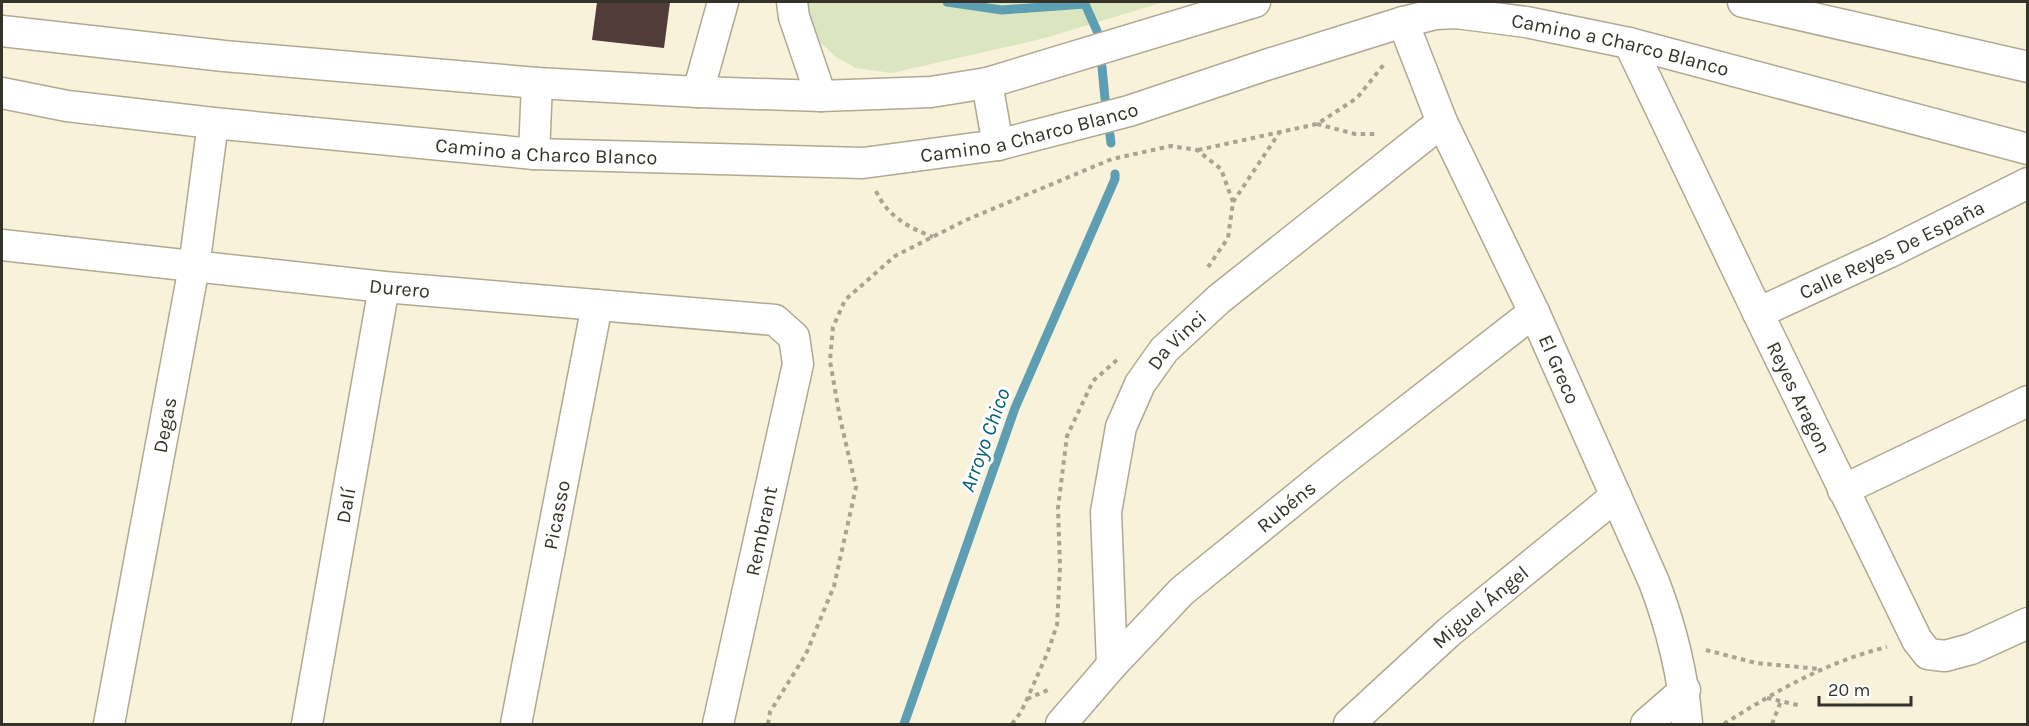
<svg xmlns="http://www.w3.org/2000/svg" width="2029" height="726" font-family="Karla,sans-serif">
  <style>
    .green { fill: #dbe5bf }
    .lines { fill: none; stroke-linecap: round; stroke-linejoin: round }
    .stream { stroke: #5d9eb3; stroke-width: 9 }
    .building { fill: #523c3a }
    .minor-casing { stroke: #afa993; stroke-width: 33 }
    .path { stroke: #a8a492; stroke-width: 4; stroke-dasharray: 4.5 4.5; stroke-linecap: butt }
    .minor { stroke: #fff; stroke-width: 30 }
    .labels { text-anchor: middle; stroke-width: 6; stroke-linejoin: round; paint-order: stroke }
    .street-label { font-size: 20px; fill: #343229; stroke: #fff }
    .water-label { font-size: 21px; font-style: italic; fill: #016076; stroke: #fff }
  </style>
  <rect width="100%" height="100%" fill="#f8f2da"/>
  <path class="green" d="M804 2H1164L1045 38 892 73 856 68 836 57 821 43 811 25Z"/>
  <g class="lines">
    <g class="stream">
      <path d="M947 2 1002 10 1085 4 1097 31"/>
      <path d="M1102 67 1105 99"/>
      <path d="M1110 135 1111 143"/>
      <path d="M904 724 1015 408 1115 179V174"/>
    </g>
  </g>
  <path class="building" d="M597 2H670L664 48 592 40Z"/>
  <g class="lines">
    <g class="minor-casing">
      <g id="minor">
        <path d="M792 2 794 17 821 96"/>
        <path d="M1743 2 2028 67"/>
        <path id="s1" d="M1403 22 1442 122 1534 312 1654 582C1672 629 1683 674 1687 724"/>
        <path d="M2 31 224 56 537 83 698 92 821 96 931 92 987 83 1255 2"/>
        <path id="s2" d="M1629 43 1758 313 1917 640 1928 654 1945 656 1971 649 2028 623"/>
        <path d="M987 83 998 145"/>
        <path d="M698 92 723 2"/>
        <path id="s3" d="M2 93 67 106 213 123 534 154 863 163 998 145 1129 111 1269 64 1403 22 1436 14 1456 13 1526 22 1629 43 2028 149"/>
        <path d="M534 154 537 83"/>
        <path id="s4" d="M2 245 384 287 775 320 794 337 798 364 718 724"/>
        <path id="s5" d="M1758 313 1888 253 2028 183"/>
        <path d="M1843 490 2028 401"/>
        <path id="s6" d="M1112 665 1106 512 1121 427 1140 384 1164 350 1219 299 1442 122"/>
        <path id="s7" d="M109 724 194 267 213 123"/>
        <path id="s8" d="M307 724 384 287"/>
        <path id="s9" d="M516 724 597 305"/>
        <path id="s10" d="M1061 724 1112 665 1182 591 1331 470 1534 312"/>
        <path id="s11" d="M1349 724 1449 632 1616 496"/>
        <path d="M1646 724 1685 690"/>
      </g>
    </g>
    <g class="path">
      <path d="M1317 124 1355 134H1378"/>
      <path d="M1198 150 1317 124 1357 98 1385 63"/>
      <path d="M876 191C888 217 908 227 933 237"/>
      <path d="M1233 202 1279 133"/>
      <path d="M1706 650 1756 663 1820 669"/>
      <path d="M1767 698 1798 705"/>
      <path d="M1027 699 1048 690"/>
      <path d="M768 724 770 712 806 654 834 586 856 487 840 418 830 361 833 327 845 300 895 256 966 220 1112 159 1171 146 1197 150 1221 169 1233 202 1228 238 1208 267"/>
      <path d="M1012 724 1021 712 1027 699 1047 654 1057 625 1060 567 1058 508 1067 436 1093 381 1117 360"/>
      <path d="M1724 724C1776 691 1826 662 1887 647"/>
      <path d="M1772 724 1781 701"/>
    </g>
    <use href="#minor" class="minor"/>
  </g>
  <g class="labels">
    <g class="street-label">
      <text dy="7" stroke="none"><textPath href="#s3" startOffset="1646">Camino a Charco Blanco</textPath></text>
      <text dy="7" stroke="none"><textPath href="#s3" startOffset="1034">Camino a Charco Blanco</textPath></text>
      <text dy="7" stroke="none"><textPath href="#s3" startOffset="548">Camino a Charco Blanco</textPath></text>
      <text dy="7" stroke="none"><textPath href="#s5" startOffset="148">Calle Reyes De España</textPath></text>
      <text dy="7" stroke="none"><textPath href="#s4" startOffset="400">Durero</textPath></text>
      <text dy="7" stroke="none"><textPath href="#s6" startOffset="344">Da Vinci</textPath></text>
      <text dy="7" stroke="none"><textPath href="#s1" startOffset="381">El Greco</textPath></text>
      <text dy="7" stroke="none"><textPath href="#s2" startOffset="393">Reyes Aragon</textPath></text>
      <text dy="7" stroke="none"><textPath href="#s7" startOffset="304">Degas</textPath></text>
      <text dy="7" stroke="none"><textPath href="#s8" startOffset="222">Dalí</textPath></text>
      <text dy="7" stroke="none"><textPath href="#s10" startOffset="314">Rubéns</textPath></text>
      <text dy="7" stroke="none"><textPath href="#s9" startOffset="213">Picasso</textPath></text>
      <text transform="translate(761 531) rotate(-78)" y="7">Rembrant</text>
      <text dy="7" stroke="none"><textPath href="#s11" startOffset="176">Miguel Ángel</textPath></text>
    </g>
    <g class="water-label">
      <text transform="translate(985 440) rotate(-70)" y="7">Arroyo Chico</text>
    </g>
  </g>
  <rect width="2029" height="726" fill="none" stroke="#343229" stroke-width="6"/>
  <path d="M1819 696v9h92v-9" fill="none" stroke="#343229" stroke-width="3"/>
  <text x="1828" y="696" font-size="18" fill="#343229" stroke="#ffffff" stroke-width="4.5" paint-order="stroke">20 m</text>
</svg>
